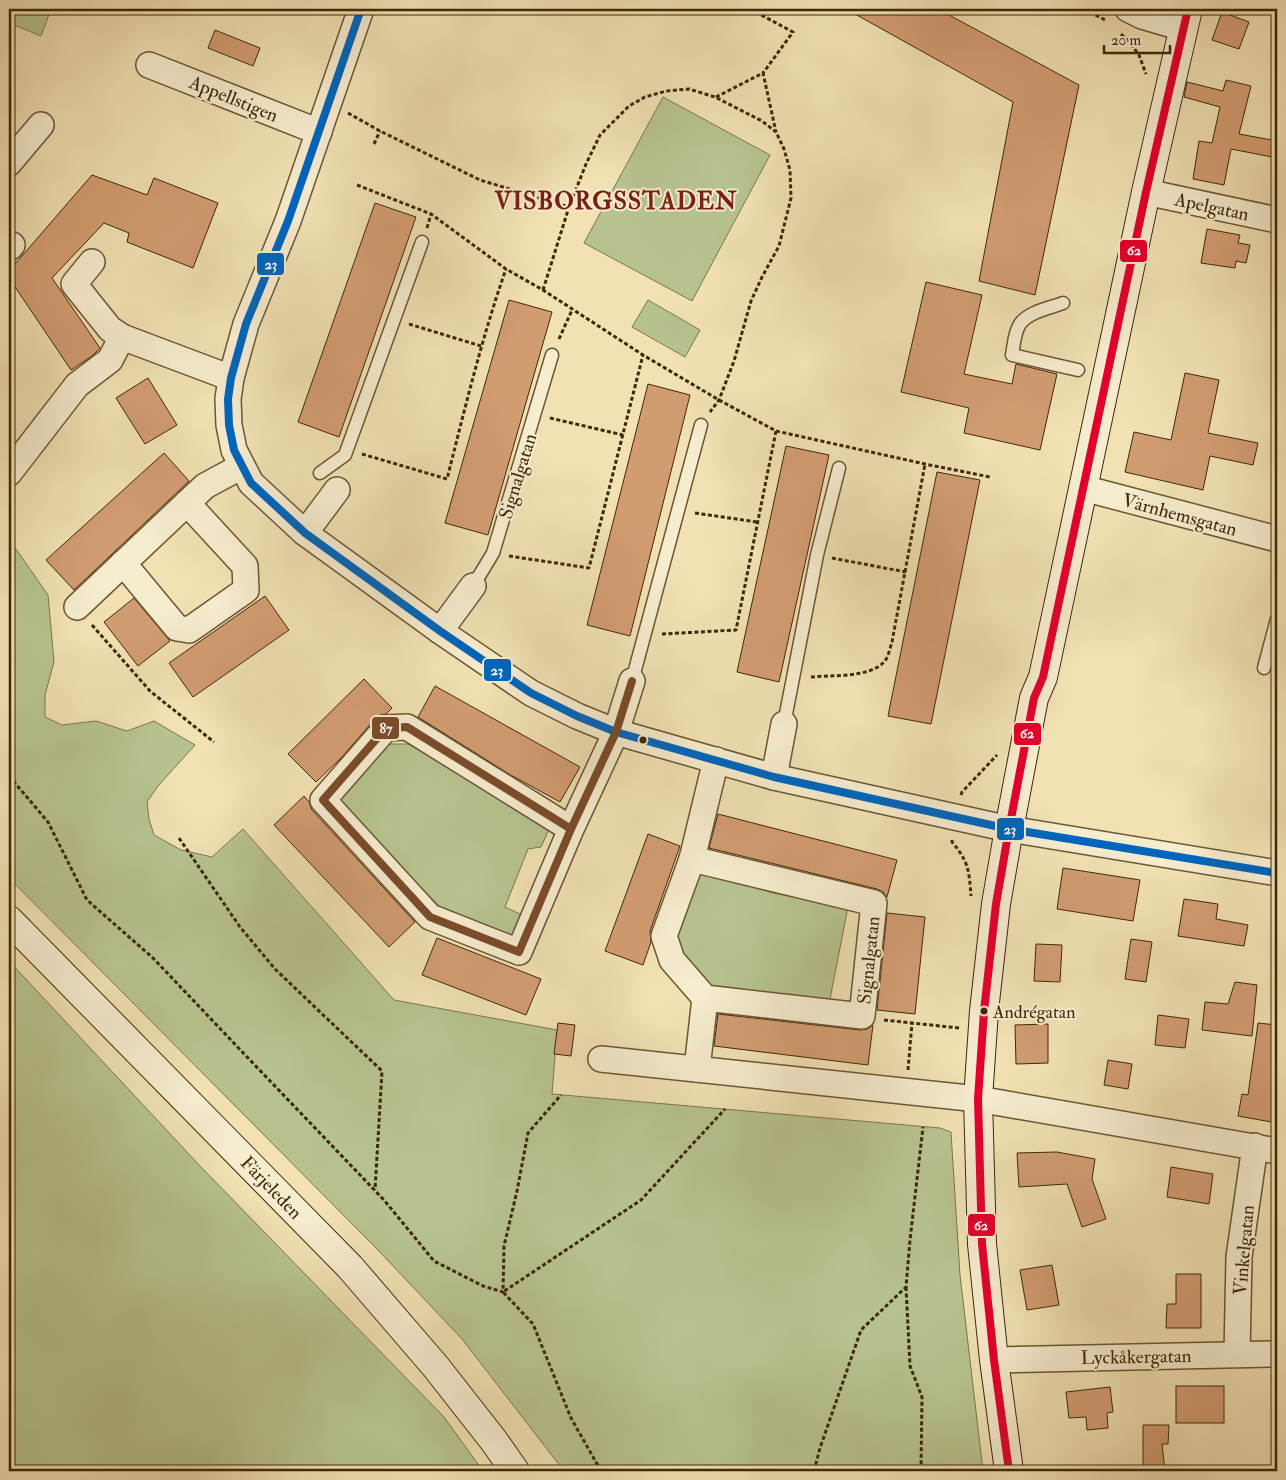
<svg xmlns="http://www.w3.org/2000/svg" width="1286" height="1480" font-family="'IM FELL Double Pica',serif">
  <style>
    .green { fill: #b7c38f; stroke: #7a764c }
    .building { fill: #d29c71; stroke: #3e2808 }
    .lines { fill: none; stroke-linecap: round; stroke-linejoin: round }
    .lane-casing { stroke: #6b5633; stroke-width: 15 }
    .street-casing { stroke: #6b5633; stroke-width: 28 }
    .secondary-casing { stroke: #3e2808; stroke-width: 30 }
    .path { stroke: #3e2808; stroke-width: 3; stroke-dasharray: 4 2.5; stroke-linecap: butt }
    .lane { stroke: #f6ecce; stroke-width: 12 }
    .street { stroke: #f6ecce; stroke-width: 25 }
    .secondary { stroke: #f6ecce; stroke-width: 28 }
    .bus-1-casing { stroke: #f6ecce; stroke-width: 11 }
    .bus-2-casing { stroke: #f6ecce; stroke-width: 11 }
    .bus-3-casing { stroke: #f6ecce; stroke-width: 11 }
    .bus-1 { stroke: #0065bd; stroke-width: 8 }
    .bus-2 { stroke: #7a4b2a; stroke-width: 8 }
    .bus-3 { stroke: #e4002b; stroke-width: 8 }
    .bus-dot { fill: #3e2808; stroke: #f6ecce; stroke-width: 2 }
    .labels { text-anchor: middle; stroke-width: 4; stroke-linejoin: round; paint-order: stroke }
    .bus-label { font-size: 18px; fill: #3e2808; stroke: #f6ecce; text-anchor: start }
    .street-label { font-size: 19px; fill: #3e2808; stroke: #f6ecce }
    .district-label { font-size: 24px; font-weight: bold; letter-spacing: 1px; fill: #7a1f14; stroke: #f6ecce }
    .line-badge { stroke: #f6ecce; stroke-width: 2 }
    .badge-label { font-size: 14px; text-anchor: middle; font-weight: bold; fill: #fff }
  </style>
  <rect width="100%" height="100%" fill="#f1e1b3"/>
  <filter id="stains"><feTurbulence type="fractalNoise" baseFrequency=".004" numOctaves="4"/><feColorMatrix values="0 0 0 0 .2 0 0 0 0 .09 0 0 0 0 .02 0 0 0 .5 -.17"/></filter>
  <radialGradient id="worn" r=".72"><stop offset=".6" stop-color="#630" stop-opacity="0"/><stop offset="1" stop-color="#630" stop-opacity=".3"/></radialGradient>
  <g class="green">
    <path d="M9 9H51L41 36 9 23Z"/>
    <path d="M663 97 770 155 692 301 584 243Z"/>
    <path d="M648 300 700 330 685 357 632 327Z"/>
    <path d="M9 539 48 595 54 662 45 695V717L62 725 96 721 127 731 154 721 195 745 158 786 147 802 149 819 154 835 181 850 212 857 243 829 394 1000 557 1030 552 1094 940 1128 951 1132 960 1275 983 1471H564L462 1339 376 1248 9 878Z"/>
    <path d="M387 744H408L446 764 550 827 541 847 528 849 505 907 522 915 514 936 439 906 336 799Z"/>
    <path d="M697 870 773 893 848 907 830 999 712 990 680 957 674 937Z"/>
    <path d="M9 961 200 1166 444 1417 483 1471H9Z"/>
  </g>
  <g class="building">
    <path d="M846 9H938L1079 85 1035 295 979 281 1013 102Z"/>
    <path d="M1222 12 1249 22 1239 49 1212 40Z"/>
    <path d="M215 30 260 48 253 66 208 48Z"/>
    <path d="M1226 80 1251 86 1239 134 1277 141V158L1231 149 1224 185 1193 179 1199 141 1212 143 1220 107 1184 97 1187 82 1223 91Z"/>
    <path d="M92 175 147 195 154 178 218 203 193 268 127 242 129 233 104 223 52 278 100 348 92 356 71 370 9 278V271Z"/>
    <path d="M375 203 416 217 339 437 298 422Z"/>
    <path d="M1207 229 1240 235 1238 243 1250 245 1246 263 1236 261 1235 268 1201 263Z"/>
    <path d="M926 282 982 295 964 374 1012 384 1016 364 1057 374 1040 450 964 433 969 408 901 392Z"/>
    <path d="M509 300 552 312 488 535 445 523Z"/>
    <path d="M1185 373 1219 380 1208 433 1258 443 1253 465 1210 456 1203 490 1125 472 1134 432 1171 440Z"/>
    <path d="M148 378 177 425 145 444 116 398Z"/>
    <path d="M648 384 690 395 630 636 587 625Z"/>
    <path d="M786 446 829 455 779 682 737 672Z"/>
    <path d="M164 453 189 481 74 590 46 560Z"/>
    <path d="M937 472 980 480 931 724 888 716Z"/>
    <path d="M265 596 289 630 193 697 169 663Z"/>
    <path d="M134 598 170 641 138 666 104 622Z"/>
    <path d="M364 679 392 708 386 714 380 715 375 719 342 757 316 782 288 754Z"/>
    <path d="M435 686 580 767 560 802 509 774 418 717Z"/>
    <path d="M304 796 309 802 312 810 415 922 389 947 274 825Z"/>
    <path d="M718 814 897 860 887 897 883 892 877 889 709 848Z"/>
    <path d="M648 834 680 846 650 931 651 942 643 965 605 951Z"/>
    <path d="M1063 868 1140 880 1133 921 1057 909Z"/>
    <path d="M1184 899 1218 904 1216 919 1248 925 1244 946 1178 936Z"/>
    <path d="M887 913 925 917 915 1014 877 1010Z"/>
    <path d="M437 938 541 979 526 1015 422 975Z"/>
    <path d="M1131 939 1152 942 1146 982 1125 979Z"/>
    <path d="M1036 944 1062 945 1060 982 1034 981Z"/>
    <path d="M1235 982 1257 985 1252 1036 1202 1030 1205 1002 1228 1004Z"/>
    <path d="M718 1014 860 1030 867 1029 873 1025 868 1065 714 1046Z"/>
    <path d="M1158 1015 1189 1019 1185 1048 1155 1045Z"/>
    <path d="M558 1023 575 1025 571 1056 554 1054Z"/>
    <path d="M1258 1023 1277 1025V1123L1238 1116 1242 1094 1248 1095Z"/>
    <path d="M1048 1024V1063L1016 1064 1015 1025Z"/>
    <path d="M1108 1060 1132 1064 1128 1089 1104 1085Z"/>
    <path d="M1057 1152 1095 1159 1092 1179 1106 1219 1082 1227 1067 1184 1019 1187 1017 1153Z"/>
    <path d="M1171 1167 1213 1174 1209 1204 1167 1197Z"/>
    <path d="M1052 1265 1059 1305 1027 1310 1020 1270Z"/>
    <path d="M1176 1274H1201V1328H1166L1167 1304H1176Z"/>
    <rect x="1176" y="1386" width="48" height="37"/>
    <path d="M1110 1387 1113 1412 1107 1413 1108 1428 1087 1430 1086 1417 1069 1418 1066 1392Z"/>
    <path d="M1143 1425H1169L1168 1444H1162L1165 1471H1143Z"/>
  </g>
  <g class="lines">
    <g class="lane-casing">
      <g id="lane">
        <path d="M1063 303C1050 308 1028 312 1020 324 1014 333 1014 345 1012 355L1078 370"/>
        <path d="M320 473 345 455 422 242"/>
        <path d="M473 586 493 553 552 355"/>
        <path d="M1264 668 1277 619"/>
        <path d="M632 681 701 425"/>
        <path d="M784 724 817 555 839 468"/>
      </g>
    </g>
    <g class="street-casing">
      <g id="street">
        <path d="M361 9 288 221 246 324 231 378 228 399 229 425 234 450 251 483 305 533 440 631 531 693 577 716 616 732 774 777 1009 829 1277 873"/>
        <path d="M1128 9 1142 16 1183 28"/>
        <path d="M149 65 319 132"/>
        <path d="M9 163 41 125"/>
        <path d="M1146 192 1277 220"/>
        <path d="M9 248 12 245"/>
        <path d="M92 262 74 284 110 329 122 337 231 378"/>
        <path d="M9 473 77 385 110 360 122 337"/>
        <path d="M1083 488 1277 539"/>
        <path d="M305 533 337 490"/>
        <path d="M123 563 177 628 189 630 246 590 245 566 187 503"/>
        <path d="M77 607 205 486 242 466"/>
        <path d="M440 631 473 586"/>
        <path d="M774 777 784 724"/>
        <path d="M571 829 407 727 386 728 323 800 430 917 519 952 571 829 616 732 632 681"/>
        <path d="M692 859 716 760"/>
        <path d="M601 1059 978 1099 1277 1151"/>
        <path d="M697 1069 705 998 672 960 664 936 692 859 874 903 862 1016 705 998"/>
        <path d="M1237 1354 1239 1257 1255 1146"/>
        <path d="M994 1360 1277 1354"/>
      </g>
    </g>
    <g class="secondary-casing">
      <g id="secondary">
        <path d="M9 920 350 1267 436 1367 494 1441 515 1471"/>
        <path d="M1009 1471 994 1360 982 1244 978 1099 984 1011 996 904 1009 829 1034 698 1043 677 1146 192 1188 9"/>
      </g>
    </g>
    <g class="path">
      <path d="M750 9 793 32 763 73"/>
      <path d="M1084 9 1107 21"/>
      <path d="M1121 34 1131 44"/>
      <path d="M1134 38 1131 44 1139 55 1146 74"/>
      <path d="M716 97 763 73 776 132"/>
      <path d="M348 113 380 131 480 180 569 207"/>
      <path d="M374 144 380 131"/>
      <path d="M357 185 431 214 506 269 543 290 643 355 719 400 776 431 925 464 990 477"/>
      <path d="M427 228 431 214"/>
      <path d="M543 290 569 207 586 164 600 135 629 106 645 97 666 91 689 89 715 97 762 121 776 132 784 149 790 170 791 198 779 246 762 277 751 301 734 361 719 400 710 412"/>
      <path d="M409 324 481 346"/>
      <path d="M559 339 572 310"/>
      <path d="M550 418 623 435"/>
      <path d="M362 454 447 479C465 408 482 337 506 269"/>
      <path d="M695 513 757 522"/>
      <path d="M509 556 589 568 643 355"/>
      <path d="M832 558 906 572"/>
      <path d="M92 625 150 691 214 742"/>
      <path d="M662 634 736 630 776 431"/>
      <path d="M811 677C831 675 867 678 883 663 888 659 890 648 892 642L925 464"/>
      <path d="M9 776 48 822 87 900 153 958 249 1059 384 1200 434 1261 483 1286 503 1292 504 1246 517 1191 528 1133 561 1095"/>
      <path d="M961 795 962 792 997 755"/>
      <path d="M179 838 240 927 275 969 382 1071 375 1190"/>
      <path d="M952 840V842C969 862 969 871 971 896"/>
      <path d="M884 1020 959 1028"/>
      <path d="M908 1070 912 1023"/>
      <path d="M906 1287 910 1366 922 1397 921 1471"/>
      <path d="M601 1471 571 1418 533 1324 503 1292 641 1200 725 1109"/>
      <path d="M814 1471 820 1448 861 1330 906 1287 910 1240 923 1127"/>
    </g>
    <use href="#lane" class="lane"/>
    <use href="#street" class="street"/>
    <use href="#secondary" class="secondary"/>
    <g class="bus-1-casing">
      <path id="bus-1" d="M361 9 288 221 246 324 231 378 228 399 229 425 234 450 251 483 305 533 440 631 531 693 577 716 616 732 774 777 1009 829 1277 873"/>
    </g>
    <g class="bus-2-casing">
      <path id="bus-2" d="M571 829 407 727 386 728 323 800 430 917 519 952 571 829 616 732 632 681"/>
    </g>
    <g class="bus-3-casing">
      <path id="bus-3" d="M1009 1471 994 1360 982 1244 978 1099 984 1011 996 904 1009 829 1034 698 1043 677 1146 192 1188 9"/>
    </g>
    <use href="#bus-1" class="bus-1"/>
    <use href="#bus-2" class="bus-2"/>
    <use href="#bus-3" class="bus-3"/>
  </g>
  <g class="bus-dot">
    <circle cx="643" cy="740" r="4.5"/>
    <circle cx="984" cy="1011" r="4.5"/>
  </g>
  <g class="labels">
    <g class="bus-label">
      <text x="993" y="1018">Andrégatan</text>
    </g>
    <g class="street-label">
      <text transform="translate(234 98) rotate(22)" y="7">Appellstigen</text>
      <text transform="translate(1212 206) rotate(12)" y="7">Apelgatan</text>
      <text transform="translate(517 476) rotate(-73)" y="7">Signalgatan</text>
      <text transform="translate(1180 514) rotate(15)" y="7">Värnhemsgatan</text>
      <text transform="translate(868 960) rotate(-84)" y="7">Signalgatan</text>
      <text transform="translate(272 1187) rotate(46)" y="7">Färjeleden</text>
      <text transform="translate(1243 1250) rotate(-85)" y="7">Vinkelgatan</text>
      <text transform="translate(1136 1356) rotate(-1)" y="7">Lyckåkergatan</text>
    </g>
    <g class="district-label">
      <text x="616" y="209">VISBORGSSTADEN</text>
    </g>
  </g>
  <g class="line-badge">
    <rect x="1119" y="239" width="29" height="24" rx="5" fill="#e4002b"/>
    <rect x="256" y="252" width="29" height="24" rx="5" fill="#0065bd"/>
    <rect x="483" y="658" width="29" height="24" rx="5" fill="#0065bd"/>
    <rect x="371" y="716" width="29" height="24" rx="5" fill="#7a4b2a"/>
    <rect x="1013" y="722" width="29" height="24" rx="5" fill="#e4002b"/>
    <rect x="996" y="817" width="29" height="24" rx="5" fill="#0065bd"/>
    <rect x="967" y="1213" width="29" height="24" rx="5" fill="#e4002b"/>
  </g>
  <g class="badge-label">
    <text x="1134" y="255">62</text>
    <text x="271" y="269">23</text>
    <text x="497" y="675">23</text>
    <text x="386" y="733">87</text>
    <text x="1027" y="738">62</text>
    <text x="1010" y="834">23</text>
    <text x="981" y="1230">62</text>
  </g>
  <rect width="1286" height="1480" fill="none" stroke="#f1e1b3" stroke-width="30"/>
  <rect x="10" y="10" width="1266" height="1460" fill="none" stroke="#3e2808" stroke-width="2.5"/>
  <rect x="15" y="15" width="1256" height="1450" fill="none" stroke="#3e2808"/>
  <path d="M1104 45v8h66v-8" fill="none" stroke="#3e2808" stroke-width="2.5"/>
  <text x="1111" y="45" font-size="15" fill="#3e2808" stroke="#f6ecce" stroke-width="4" paint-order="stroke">20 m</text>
  <rect width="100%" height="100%" filter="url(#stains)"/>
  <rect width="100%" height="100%" fill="url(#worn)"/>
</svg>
